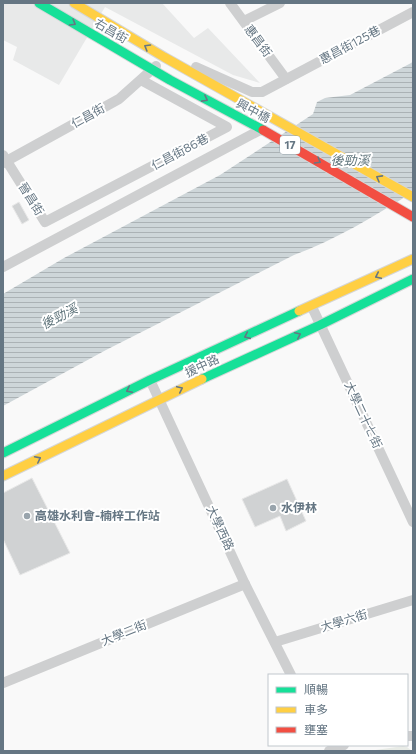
<svg xmlns="http://www.w3.org/2000/svg" width="416" height="754" font-family="Commissioner,'Noto Sans TC',sans-serif">
  <style>
    .built { fill: #e8e9e9 }
    .park { fill: #e8ebe6 }
    .water { fill: url(#water-rules) }
    .building { fill: #d0d2d3; stroke: #e8e8e8 }
    .lines { fill: none; stroke-linecap: round; stroke-linejoin: round }
    .fast-casing { stroke: #d5d6d7; stroke-width: 11 }
    .slow-casing { stroke: #d5d6d7; stroke-width: 11 }
    .jam-casing { stroke: #d5d6d7; stroke-width: 11 }
    .street { stroke: #cecfd0; stroke-width: 10 }
    .fast { stroke: #16e098; stroke-width: 9 }
    .slow { stroke: #ffcf43; stroke-width: 9 }
    .jam { stroke: #f24e42; stroke-width: 9 }
    .oneway { stroke: #657683 }
    .poi-dot { fill: #99a4ac; stroke: #fff; stroke-width: 1.5 }
    .labels { text-anchor: middle; stroke-width: 4; stroke-linejoin: round; paint-order: stroke }
    .shield { fill: #fff; stroke: #939fa8; stroke-width: 1 }
    .shield-label { font-size: 11px; font-weight: bold; fill: #657683 }
    .street-label { font-size: 12px; fill: #657683; stroke: #fff }
    .poi-label { font-size: 12px; font-weight: bold; fill: #657683; stroke: #fff; text-anchor: start }
    .water-label { font-size: 13px; font-style: italic; fill: #60757c; stroke: #fff }
  </style>
  <defs>
    <pattern id="water-rules" width="6" height="5" patternUnits="userSpaceOnUse"><rect width="6" height="5" fill="#ced6d9"/><path d="M0 2.5h6" fill="none" stroke="#abb2b5"/></pattern>
  </defs>
  <rect width="100%" height="100%" fill="#f9f9f9"/>
  <path class="built" d="M3 3H162L194 38 208 28 260 83 233 75 105 7 59 85 13 60 17 47 3 40Z"/>
  <path class="park" d="M403 746 407 747 412 751H369Z"/>
  <path class="water" d="M413 62V192C375 216 335 240 294 255L106 350 3 406V294L64 258 220 175 313 114 317 102 325 98 350 95Z"/>
  <g class="building">
    <path d="M19 202 29 220 22 224 12 206Z"/>
    <path d="M32 478 70 553 20 575 3 539V493Z"/>
    <path d="M287 479 306 521 286 531 280 516 255 527 242 499Z"/>
  </g>
  <g class="lines">
    <g class="fast-casing">
      <g id="fast">
        <path d="M39 3 170 80 263 130"/>
        <path d="M202 379 320 325 413 279"/>
        <path d="M3 453 150 380 299 311"/>
      </g>
    </g>
    <g class="slow-casing">
      <g id="slow">
        <path d="M74 3 164 57 413 197"/>
        <path d="M299 311 413 259"/>
        <path d="M3 476 202 379"/>
      </g>
    </g>
    <g class="jam-casing">
      <path id="jam" d="M263 130 413 217"/>
    </g>
    <g class="street">
      <path d="M230 3 286 79"/>
      <path d="M244 21 280 3"/>
      <path d="M196 67 252 92H262L413 12"/>
      <path d="M3 155 45 222 227 127 141 80"/>
      <path d="M3 163 119 99 156 66"/>
      <path d="M3 267 262 129"/>
      <path d="M312 307 413 522"/>
      <path d="M150 380 245 584 291 675"/>
      <path d="M275 642 413 600"/>
      <path d="M3 683 245 584"/>
      <path d="M407 736H413"/>
      <path d="M329 751 344 745"/>
    </g>
    <use href="#fast" class="fast"/>
    <use href="#slow" class="slow"/>
    <use href="#jam" class="jam"/>
  </g>
  <defs><path id="oneway-chevron" d="M-2-3.5L2.5 0L-2 3.5" fill="none" stroke-width="1.6" stroke-linecap="round" stroke-linejoin="round"/></defs>
  <g class="oneway">
    <use href="#oneway-chevron" transform="translate(73 23) rotate(30)"/>
    <use href="#oneway-chevron" transform="translate(147 47) rotate(-149)"/>
    <use href="#oneway-chevron" transform="translate(205 99) rotate(28)"/>
    <use href="#oneway-chevron" transform="translate(318 161) rotate(30)"/>
    <use href="#oneway-chevron" transform="translate(379 178) rotate(-151)"/>
    <use href="#oneway-chevron" transform="translate(378 276) rotate(155)"/>
    <use href="#oneway-chevron" transform="translate(298 335) rotate(-25)"/>
    <use href="#oneway-chevron" transform="translate(247 336) rotate(156)"/>
    <use href="#oneway-chevron" transform="translate(180 389) rotate(-25)"/>
    <use href="#oneway-chevron" transform="translate(129 390) rotate(154)"/>
    <use href="#oneway-chevron" transform="translate(38 459) rotate(-27)"/>
  </g>
  <g class="poi-dot">
    <circle cx="273" cy="508" r="4"/>
    <circle cx="27" cy="516" r="4"/>
  </g>
  <g class="labels">
    <rect class="shield" x="280" y="136" width="20" height="18" rx="3"/>
    <g class="shield-label">
      <text x="290" y="149">17</text>
    </g>
    <g class="street-label">
      <text transform="translate(111 31) rotate(30)" y="4">右昌街</text>
      <text transform="translate(258 41) rotate(53)" y="4">惠昌街</text>
      <text transform="translate(350 45) rotate(-28)" y="4">惠昌街125巷</text>
      <text transform="translate(253 111) rotate(28)" y="4">興中橋</text>
      <text transform="translate(88 116) rotate(-29)" y="4">仁昌街</text>
      <text transform="translate(180 152) rotate(-28)" y="4">仁昌街86巷</text>
      <text transform="translate(31 199) rotate(58)" y="4">晉昌街</text>
      <text transform="translate(202 366) rotate(-25)" y="4">援中路</text>
      <text transform="translate(363 415) rotate(65)" y="4">大學二十七街</text>
      <text transform="translate(220 528) rotate(65)" y="4">大學西路</text>
      <text transform="translate(344 621) rotate(-17)" y="4">大學六街</text>
      <text transform="translate(124 633) rotate(-22)" y="4">大學二街</text>
    </g>
    <g class="poi-label">
      <text x="281" y="512">水伊林</text>
      <text x="35" y="520">高雄水利會-楠梓工作站</text>
    </g>
    <g class="water-label">
      <text x="350" y="165">後勁溪</text>
      <text transform="translate(59 316) rotate(-27)" y="5">後勁溪</text>
    </g>
  </g>
  <rect width="416" height="754" fill="none" stroke="#657683" stroke-width="8"/>
  <rect x="268" y="674" width="140" height="72" fill="#ffffff" stroke="#c1c8cd"/>
  <rect x="276" y="687" width="20" height="6" fill="#16e098" stroke="#c1c8cd"/>
  <text x="304" y="694" font-size="12" fill="#657683">順暢</text>
  <rect x="276" y="707" width="20" height="6" fill="#ffcf43" stroke="#c1c8cd"/>
  <text x="304" y="714" font-size="12" fill="#657683">車多</text>
  <rect x="276" y="727" width="20" height="6" fill="#f24e42" stroke="#c1c8cd"/>
  <text x="304" y="734" font-size="12" fill="#657683">壅塞</text>
</svg>
